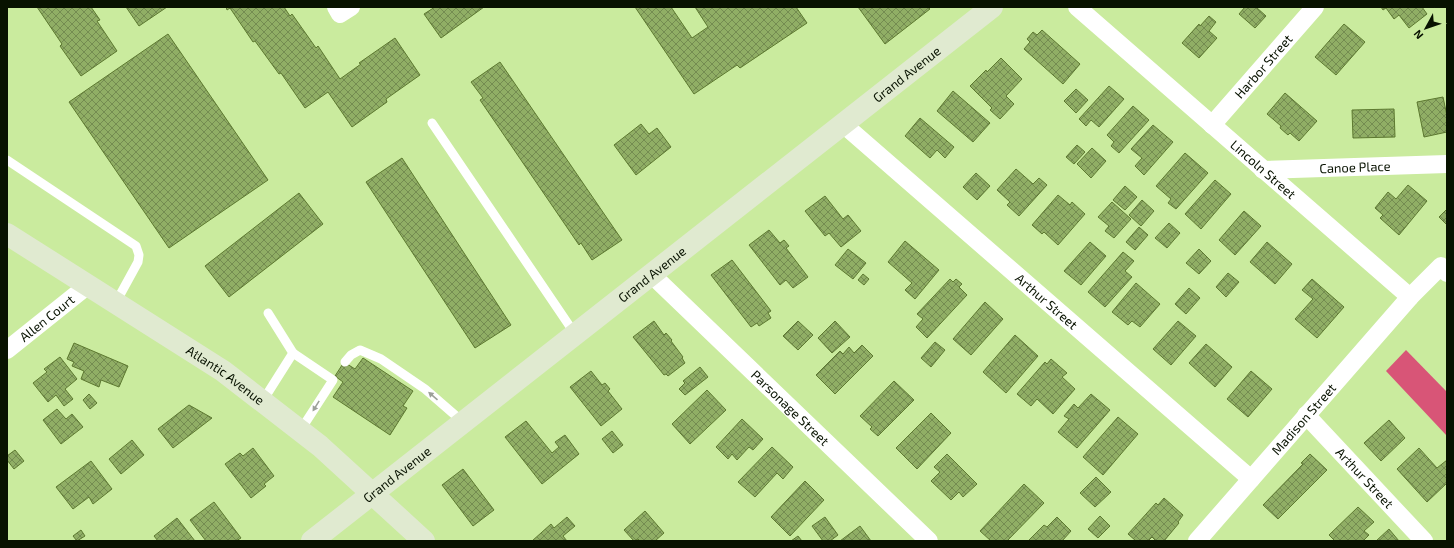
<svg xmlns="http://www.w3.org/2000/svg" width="1454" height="548" font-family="'Exo 2',sans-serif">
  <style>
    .water { fill: #d85577 }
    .building { fill: url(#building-cross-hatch); stroke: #5d7930 }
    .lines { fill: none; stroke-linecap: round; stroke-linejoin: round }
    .lane { stroke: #fff; stroke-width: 9 }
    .street { stroke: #fff; stroke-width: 18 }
    .secondary { stroke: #e0ead0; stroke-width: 22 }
    .oneway { fill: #9ca099 }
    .labels { text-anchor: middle; stroke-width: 3; stroke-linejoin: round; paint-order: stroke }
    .street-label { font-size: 13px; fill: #081200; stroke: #caeb9e }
  </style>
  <defs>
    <pattern id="building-cross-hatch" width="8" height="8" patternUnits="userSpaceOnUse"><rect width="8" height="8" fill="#90ae65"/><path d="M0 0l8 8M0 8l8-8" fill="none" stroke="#748c51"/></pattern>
  </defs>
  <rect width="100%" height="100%" fill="#caeb9e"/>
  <path class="water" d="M1406 350 1447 392V436L1386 371Z"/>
  <g class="building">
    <path d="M37 7H91L100 20 97 21 117 51 81 76 60 46 62 44Z"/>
    <path d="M126 7H167L139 26Z"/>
    <path d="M226 7H284L290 16 292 14 316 48 318 46 340 79 361 64 359 63 395 38 420 75 386 99 387 102 352 127 328 92 305 108 281 73 279 74 255 41 253 42 230 8 227 10Z"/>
    <path d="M435 7H484L441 38 424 14Z"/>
    <path d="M635 7H671L692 38 708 27 695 7H796L807 23 740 68 737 65 694 94Z"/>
    <path d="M858 7H928L930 9 885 44Z"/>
    <path d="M1245 7H1256L1266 16 1255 28 1239 14Z"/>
    <path d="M1381 7H1422L1427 14 1409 28 1399 15 1394 19 1386 8 1383 10Z"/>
    <path d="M1209 16 1216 22 1209 31 1217 38 1199 58 1182 43 1199 24 1200 26Z"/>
    <path d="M1344 24 1365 42 1336 75 1315 57Z"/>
    <path d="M1042 30 1080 64 1063 84 1024 49 1030 42 1027 39 1033 32 1037 35Z"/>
    <path d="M168 34 268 180 169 248 69 102Z"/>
    <path d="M1001 58 1022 79 1006 96 1014 104 1000 119 990 110 992 108 970 86 986 70 987 72Z"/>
    <path d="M500 62 622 240 592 260 581 243 579 245 480 100 483 98 471 82Z"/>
    <path d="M1109 86 1124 99 1099 127 1091 120 1086 126 1079 119Z"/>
    <path d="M1076 89 1088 100 1076 113 1064 101Z"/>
    <path d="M953 91 990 123 973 142 937 111Z"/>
    <path d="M1285 93 1317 121 1299 141 1290 133 1288 135 1280 128 1281 126 1267 114Z"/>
    <path d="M1443 97 1447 116V132L1424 137 1417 102Z"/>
    <path d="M1133 106 1149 120 1119 153 1111 146 1114 142 1107 135Z"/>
    <path d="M1394 109 1395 137 1353 138 1352 110Z"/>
    <path d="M920 118 954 147 945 158 937 150 930 158 905 136Z"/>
    <path d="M641 124 649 134 657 128 671 147 636 175 614 145Z"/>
    <path d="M1153 125 1173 142 1144 175 1135 166 1142 158 1131 149Z"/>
    <path d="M1077 145 1085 152 1074 164 1066 157Z"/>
    <path d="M1092 148 1106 161 1091 178 1077 164Z"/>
    <path d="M1185 153 1208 173 1176 209 1168 203 1171 199 1156 186Z"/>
    <path d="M402 158 511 325 475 348 366 182Z"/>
    <path d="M1016 169 1033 184 1039 178 1047 185 1019 216 1007 205 1010 202 997 190Z"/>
    <path d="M976 173 990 186 977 200 963 187Z"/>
    <path d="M1215 180 1231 194 1201 229 1185 214Z"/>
    <path d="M1408 185 1427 201 1399 235 1380 218 1383 215 1375 208 1388 192 1396 199Z"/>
    <path d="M1125 186 1137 197 1125 210 1113 200Z"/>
    <path d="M299 193 323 224 229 297 205 266Z"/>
    <path d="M1058 195 1070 205 1072 202 1085 214 1058 245 1044 232 1042 234 1032 225Z"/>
    <path d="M825 196 843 219 848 215 861 231 841 247 829 233 825 236 805 211Z"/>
    <path d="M1142 200 1154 211 1141 226 1129 215Z"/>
    <path d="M1112 202 1131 219 1114 238 1105 231 1109 226 1098 217Z"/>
    <path d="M1447 209V225L1439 217Z"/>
    <path d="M1244 211 1261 226 1235 255 1219 240Z"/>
    <path d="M1169 223 1180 233 1167 248 1155 238Z"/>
    <path d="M1139 227 1148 235 1135 250 1126 242Z"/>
    <path d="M769 230 780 243 784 240 789 246 786 248 808 277 793 288 786 280 780 285 749 245Z"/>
    <path d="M905 241 939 270 915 299 905 290 912 283 888 262Z"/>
    <path d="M1090 242 1106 256 1081 285 1064 271Z"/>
    <path d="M1267 242 1292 264 1275 284 1250 262Z"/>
    <path d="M848 249 866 263 853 279 835 265Z"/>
    <path d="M1199 249 1211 261 1199 274 1186 263Z"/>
    <path d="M1123 252 1134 261 1125 271 1132 277 1105 307 1088 292Z"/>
    <path d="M732 260 771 311 768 313 771 318 759 326 757 323 751 327 711 275Z"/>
    <path d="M1228 273 1239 282 1226 297 1216 287Z"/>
    <path d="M863 274 869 279 864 285 858 280Z"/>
    <path d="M950 279 953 282 956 279 962 284 959 287 967 295 927 338 916 327 923 319 917 314Z"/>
    <path d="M1312 279 1344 307 1317 338 1295 319 1313 299 1302 290Z"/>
    <path d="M1136 283 1160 304 1140 327 1132 321 1128 325 1112 312Z"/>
    <path d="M1189 288 1200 298 1186 314 1175 304Z"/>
    <path d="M985 302 1003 319 971 355 953 339Z"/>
    <path d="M654 321 664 335 666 333 672 340 671 341 683 357 682 358 685 363 668 376 666 374 664 375 633 337Z"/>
    <path d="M798 321 813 335 798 350 783 336Z"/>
    <path d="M835 321 850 337 832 353 818 338Z"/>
    <path d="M1178 321 1196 336 1171 365 1153 349Z"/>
    <path d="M1015 335 1038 356 1006 393 983 372Z"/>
    <path d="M935 342 945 350 931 367 921 358Z"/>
    <path d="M74 343 128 366 119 387 101 380 99 387 81 379 84 371 72 366 74 362 67 359Z"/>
    <path d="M1206 344 1232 367 1215 387 1189 363Z"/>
    <path d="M862 345 873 356 835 394 816 375 840 351 843 354 849 347 854 353Z"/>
    <path d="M60 357 77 379 65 389 73 399 64 406 56 395 48 402 33 383 47 372 44 369Z"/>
    <path d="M363 358 413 391 403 406 407 408 390 435 333 397 343 382 335 376 344 362 355 369Z"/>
    <path d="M1051 359 1067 373 1062 377 1075 389 1053 414 1037 399 1031 406 1017 394 1045 362 1047 364Z"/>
    <path d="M700 367 708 377 685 395 679 389 685 383 683 381Z"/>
    <path d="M591 371 602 385 605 383 610 389 608 391 622 409 601 426 570 387Z"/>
    <path d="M1251 371 1272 389 1248 417 1227 399Z"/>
    <path d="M894 381 914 400 878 436 870 429 872 427 860 416Z"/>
    <path d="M707 390 726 410 690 444 672 424Z"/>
    <path d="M89 394 97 403 90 409 83 400Z"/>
    <path d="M1091 394 1110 410 1077 448 1058 432 1069 419 1064 416 1074 404 1078 408Z"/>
    <path d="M189 405 212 418 173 448 158 429Z"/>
    <path d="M57 409 66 419 72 414 83 427 61 444 43 420Z"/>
    <path d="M931 413 951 433 917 469 896 448Z"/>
    <path d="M1118 417 1138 434 1103 475 1083 457Z"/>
    <path d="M742 419 763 439 753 450 749 447 737 460 732 454 728 459 716 447Z"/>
    <path d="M1389 420 1405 438 1381 461 1364 443Z"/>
    <path d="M526 421 552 453 559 447 555 442 565 435 579 454 542 484 505 437Z"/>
    <path d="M612 431 623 445 613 453 602 439Z"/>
    <path d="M132 440 144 455 121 474 109 459Z"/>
    <path d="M772 447 793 467 783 479 777 473 755 497 738 482Z"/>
    <path d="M253 448 274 476 264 484 266 486 251 498 225 464 240 453 243 456Z"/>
    <path d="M1419 448 1437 468 1447 460V483L1427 502 1397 469Z"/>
    <path d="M15 450 24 461 14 469 7 460V456Z"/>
    <path d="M947 454 977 484 963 497 959 492 951 500 931 481 940 472 934 467Z"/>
    <path d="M1310 454 1327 470 1278 519 1263 505 1303 464 1301 463Z"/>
    <path d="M91 461 112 489 93 504 89 497 73 509 56 487Z"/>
    <path d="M463 469 494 510 473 526 442 485Z"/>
    <path d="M1096 477 1111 492 1095 507 1080 493Z"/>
    <path d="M805 481 824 500 790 536 771 517Z"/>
    <path d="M1024 484 1044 503 1007 541H991L980 531Z"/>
    <path d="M1164 498 1183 515 1178 522 1179 523 1164 541H1156L1152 537 1148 541H1136L1128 534 1156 503 1158 505Z"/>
    <path d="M214 502 241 538 236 541H206L190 520Z"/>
    <path d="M1358 507 1374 522 1364 531 1369 535 1363 541H1335L1329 535Z"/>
    <path d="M645 511 664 533 655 541H640L638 539 634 541 624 530Z"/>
    <path d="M1100 516 1110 526 1098 538 1088 529Z"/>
    <path d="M567 517 575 526 563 536 567 541H532L551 524 554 528Z"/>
    <path d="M825 517 838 535 830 541H823L812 526Z"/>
    <path d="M1057 517 1071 531 1062 541H1028L1044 525 1047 527Z"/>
    <path d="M177 518 195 541H158L154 536Z"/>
    <path d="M860 526 871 541H840Z"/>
    <path d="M1389 529 1399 541H1376Z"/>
    <path d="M81 530 85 536 77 541 73 536Z"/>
    <path d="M798 536 802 541H791Z"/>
  </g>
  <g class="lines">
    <g class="lane">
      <path d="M432 123 575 334"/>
      <path d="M7 160 136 246 139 255 138 262 115 304"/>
      <path d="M293 353 333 380 300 431"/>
      <path d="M345 362 351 355 360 350 381 359 425 389 463 422"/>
      <path d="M262 402 293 353 268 313"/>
    </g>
    <g class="street">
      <path d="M336 7 340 14 351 7"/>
      <path id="s1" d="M1077 7 1410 297"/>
      <path id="s2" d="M843 124 1251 479"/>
      <path id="s3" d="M1212 125 1315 7"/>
      <path id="s4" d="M1263 170 1447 164"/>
      <path id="s5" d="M651 274 929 541"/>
      <path id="s6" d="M7 350 87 286"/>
      <path id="s7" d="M1306 415 1424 541"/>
      <path id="s8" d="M1197 541 1410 297 1441 266 1447 273"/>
    </g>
    <g class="secondary">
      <path id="s9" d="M7 234 223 371 320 446 424 541"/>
      <path id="s10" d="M312 541 992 7"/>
    </g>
  </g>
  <defs><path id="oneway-solid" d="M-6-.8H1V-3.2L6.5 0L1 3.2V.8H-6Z"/></defs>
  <g class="oneway">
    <use href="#oneway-solid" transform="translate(433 396) rotate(-139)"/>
    <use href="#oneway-solid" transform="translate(316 406) rotate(122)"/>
  </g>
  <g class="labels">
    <g class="street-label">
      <text dy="5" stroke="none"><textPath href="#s3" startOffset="78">Harbor Street</textPath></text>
      <text dy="5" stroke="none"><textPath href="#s10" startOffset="756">Grand Avenue</textPath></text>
      <text dy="5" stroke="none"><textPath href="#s4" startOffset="92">Canoe Place</textPath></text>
      <text dy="5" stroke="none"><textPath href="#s1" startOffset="247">Lincoln Street</textPath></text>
      <text dy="5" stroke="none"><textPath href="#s10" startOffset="432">Grand Avenue</textPath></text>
      <text dy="5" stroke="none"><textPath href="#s2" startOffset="270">Arthur Street</textPath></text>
      <text dy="5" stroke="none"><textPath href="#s6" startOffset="51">Allen Court</textPath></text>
      <text dy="5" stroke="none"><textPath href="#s9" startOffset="260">Atlantic Avenue</textPath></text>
      <text dy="5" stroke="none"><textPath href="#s5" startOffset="193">Parsonage Street</textPath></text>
      <text dy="5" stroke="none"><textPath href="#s8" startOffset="162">Madison Street</textPath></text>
      <text dy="5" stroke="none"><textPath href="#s10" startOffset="108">Grand Avenue</textPath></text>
      <text dy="5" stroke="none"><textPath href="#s7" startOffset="86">Arthur Street</textPath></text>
    </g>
  </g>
  <rect width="1454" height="548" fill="none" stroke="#081200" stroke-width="16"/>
  <g transform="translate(1426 28) rotate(230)" stroke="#caeb9e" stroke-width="3" paint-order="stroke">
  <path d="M0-3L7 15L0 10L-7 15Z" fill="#081200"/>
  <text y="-6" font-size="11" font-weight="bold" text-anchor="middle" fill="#081200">N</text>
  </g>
</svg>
